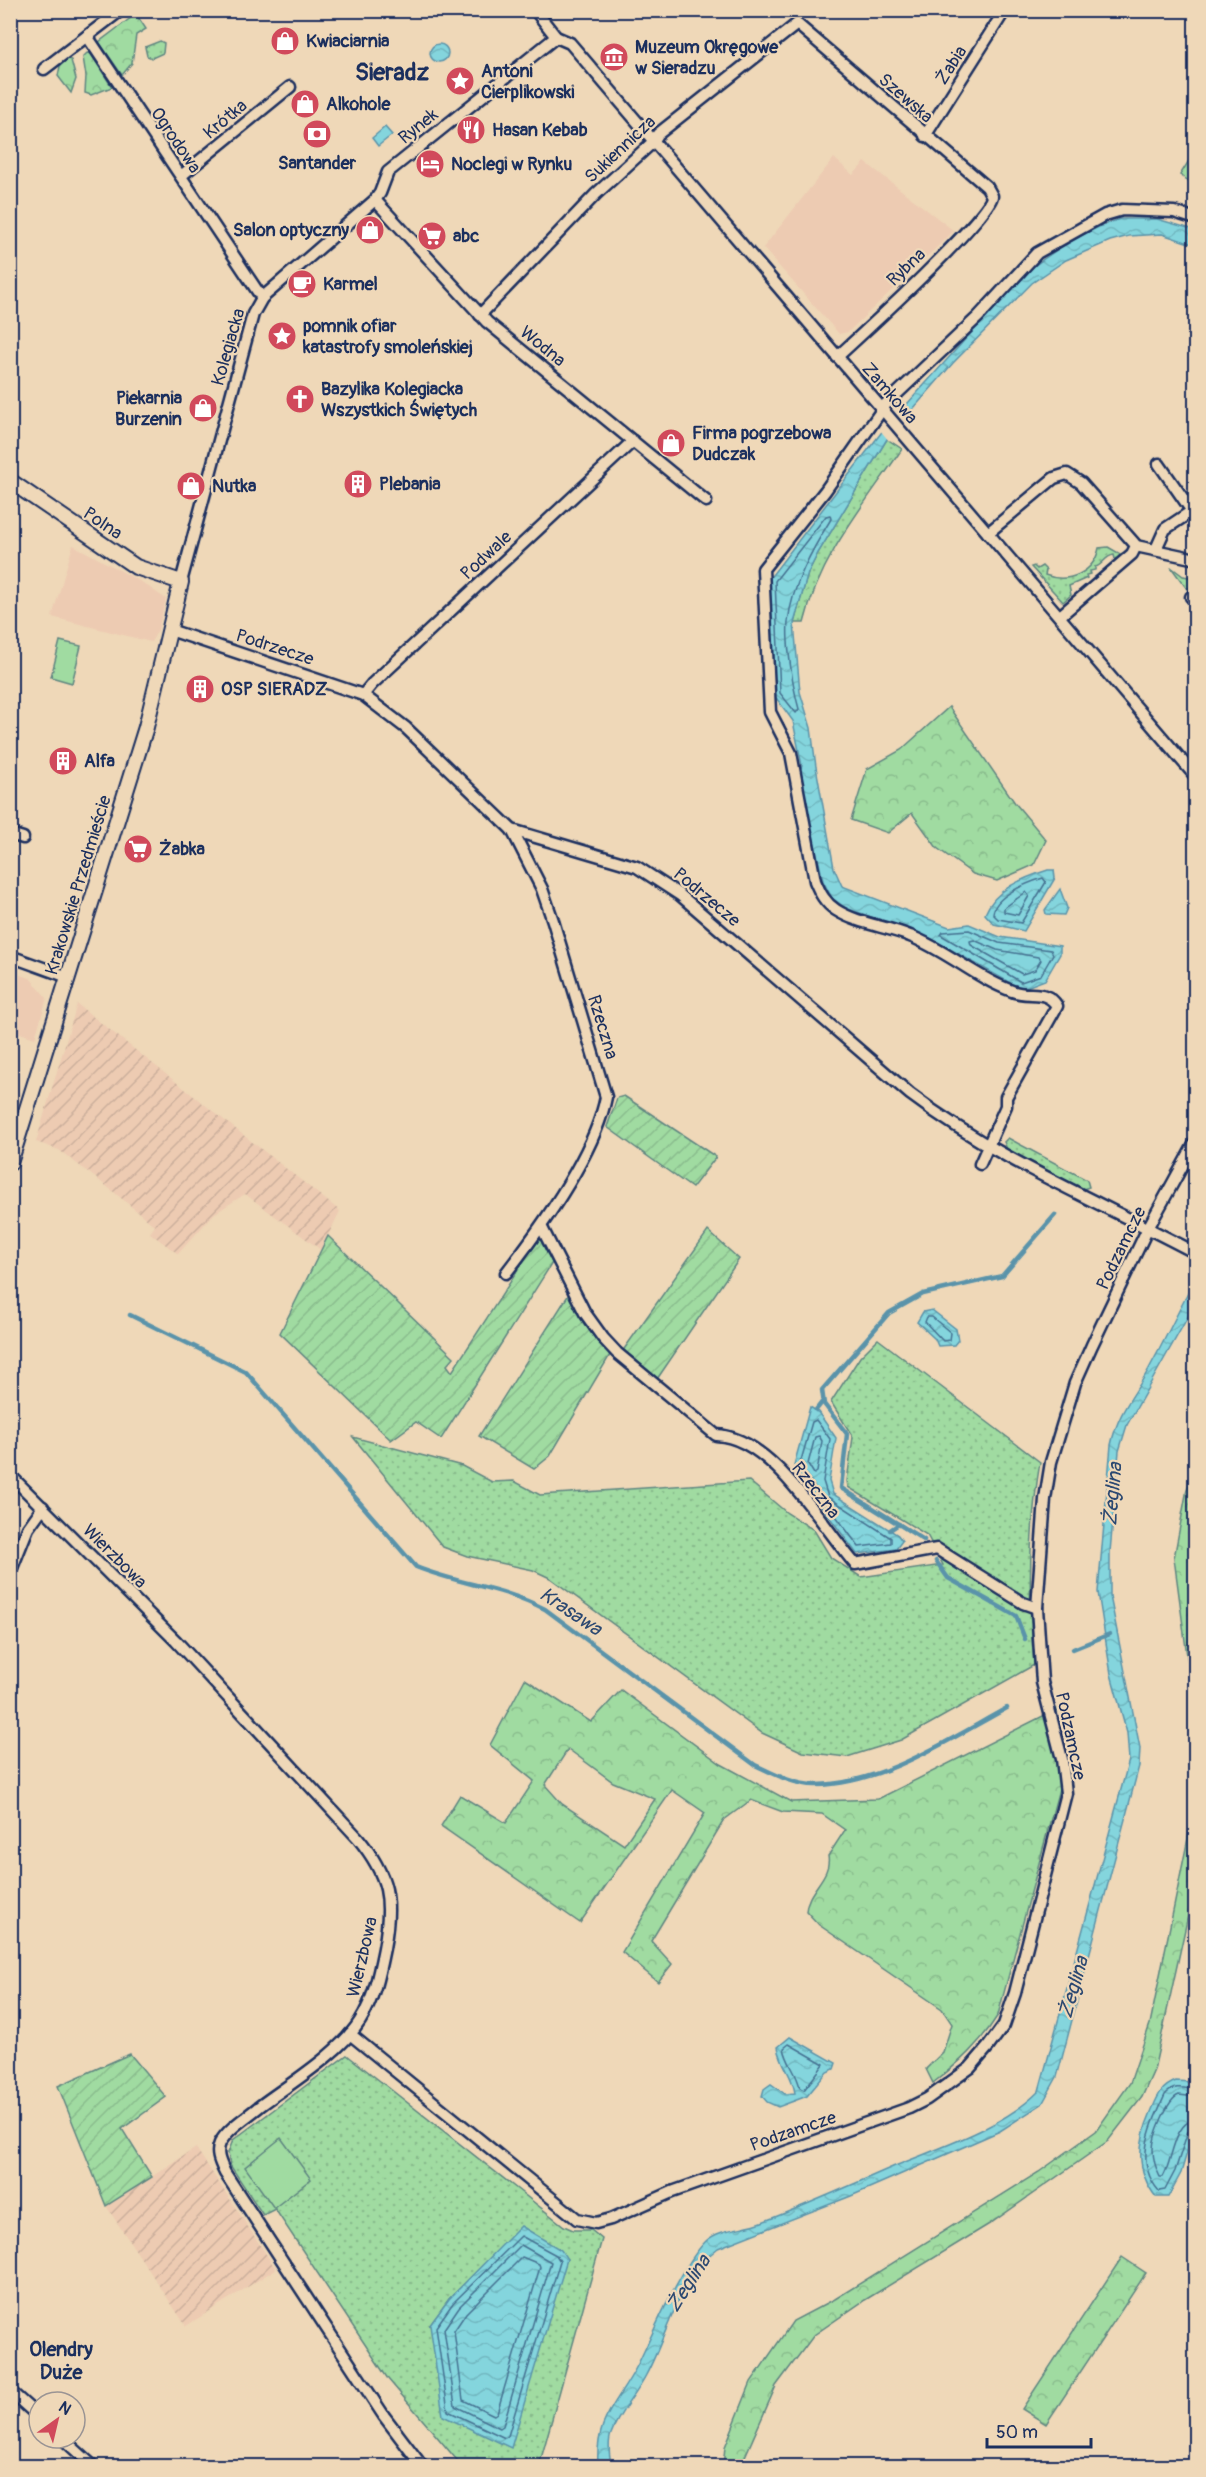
<svg xmlns="http://www.w3.org/2000/svg" width="1206" height="2477" font-family="Pangolin,sans-serif">
  <style>
    .built { fill: #edcbb2 }
    .industrial { fill: url(#industrial-furrows) }
    .grass { fill: url(#grass-dots); stroke: #5e8580; stroke-width: 1.5; fill-rule: evenodd }
    .forest { fill: url(#forest-crowns); stroke: #5e8580; stroke-width: 1.5; fill-rule: evenodd }
    .park { fill: #a0dba1; stroke: #5e8580; stroke-width: 1.5 }
    .garden { fill: url(#garden-furrows); stroke: #5e8580; stroke-width: 1.5 }
    .water { fill: url(#water-waves); stroke: #5a93aa; stroke-width: 1.5 }
    .pier { fill: #efd8b8 }
    .lines { fill: none; stroke-linecap: round; stroke-linejoin: round }
    .shore { stroke: #457191; stroke-width: 1.5 }
    .stream { stroke: #5a93aa; stroke-width: 4.5 }
    .minor-casing { stroke: #1b2f5e; stroke-width: 15 }
    .tertiary-casing { stroke: #1b2f5e; stroke-width: 18 }
    .minor { stroke: #efd8b8; stroke-width: 10 }
    .tertiary { stroke: #efd8b8; stroke-width: 14 }
    .labels { text-anchor: middle; stroke-width: 4.5; stroke-linejoin: round; paint-order: stroke }
    .poi-label { font-size: 18px; font-weight: bold; fill: #1b2f5e; stroke: #efd8b8; text-anchor: start }
    .street-label { font-size: 18px; fill: #1b2f5e; stroke: #efd8b8 }
    .water-label { font-size: 20px; font-style: italic; fill: #2b4871; stroke: #efd8b8 }
    .neighbourhood-label { font-size: 20px; font-weight: bold; fill: #1b2f5e; stroke: #efd8b8 }
    .district-label { font-size: 24px; font-weight: bold; fill: #1b2f5e; stroke: #efd8b8 }
  </style>
  <defs>
    <pattern id="industrial-furrows" width="10" height="10" patternUnits="userSpaceOnUse" patternTransform="scale(1.5)"><rect width="10" height="10" fill="#edcbb2"/><path d="M-1 1l2-2M0 10L10 0M9 11l2-2" fill="none" stroke="#cbaf9c"/></pattern>
    <pattern id="grass-dots" width="8" height="8" patternUnits="userSpaceOnUse" patternTransform="scale(1.5)"><rect width="8" height="8" fill="#a0dba1"/><path d="M2 2h.1M6 6h.1" fill="none" stroke="#89bc8d" stroke-width="1.8" stroke-linecap="round"/></pattern>
    <pattern id="forest-crowns" width="20" height="18" patternUnits="userSpaceOnUse" patternTransform="scale(1.5)"><rect width="20" height="18" fill="#a0dba1"/><path d="M2 6a3 3 0 1 1 6 0M12 15a3 3 0 1 1 6 0" fill="none" stroke="#89bc8d"/></pattern>
    <pattern id="garden-furrows" width="10" height="10" patternUnits="userSpaceOnUse" patternTransform="scale(1.5)"><rect width="10" height="10" fill="#a0dba1"/><path d="M-1 1l2-2M0 10L10 0M9 11l2-2" fill="none" stroke="#89bc8d"/></pattern>
    <pattern id="water-waves" width="16" height="10" patternUnits="userSpaceOnUse" patternTransform="scale(1.5)"><rect width="16" height="10" fill="#84d5dd"/><path d="M0 5q4-4 8 0t8 0" fill="none" stroke="#71b7c0"/></pattern>
  </defs>
  <rect width="100%" height="100%" fill="#efd8b8"/>
  <filter id="ink" filterUnits="userSpaceOnUse"><feTurbulence type="fractalNoise" baseFrequency=".0167" numOctaves="2"/><feDisplacementMap in="SourceGraphic" scale="12" xChannelSelector="R" yChannelSelector="G"/><feConvolveMatrix kernelMatrix="1 2 1 2 8 2 1 2 1" color-interpolation-filters="sRGB"/></filter>
  <g filter="url(#ink)">
    <g class="built">
      <path d="M834 158 853 175 865 162 954 231 848 332 839 334 763 248Z"/>
      <path d="M73 545 143 583 166 599 158 630 151 642 52 617Z"/>
      <path d="M10 972 30 978 47 998 35 1038 11 1030Z"/>
    </g>
    <g class="industrial">
      <path d="M77 1004 340 1211 321 1250 245 1194 214 1214 178 1254 150 1233 155 1226 110 1189 59 1150 36 1142Z"/>
      <path d="M196 2148 276 2269 186 2326 106 2206Z"/>
    </g>
    <g class="grass">
      <path d="M160 41 164 43 163 53 152 58 147 56 145 47Z"/>
      <path d="M887 439 902 449C864 505 820 556 804 623H794L808 573 818 553Z"/>
      <path d="M1108 547 1120 554 1126 552 1116 563 1114 555C1104 556 1103 566 1095 567V570L1090 571 1091 574 1086 575 1087 578 1069 586 1071 595 1063 602 1031 567 1034 566 1037 569 1042 566 1046 570 1045 575C1068 584 1094 573 1099 548Z"/>
      <path d="M1171 567 1183 576 1195 578V584L1187 589Z"/>
      <path d="M1008 1138 1087 1180 1089 1187 1083 1189 1007 1149 1004 1142Z"/>
      <path d="M878 1339 1040 1462C1029 1528 1028 1598 1034 1665L901 1740 847 1757 803 1752 762 1733 550 1578 533 1570 467 1556 443 1547 353 1437 462 1466 492 1482 514 1481 540 1495 749 1481 787 1513 814 1530 831 1558 861 1577 943 1565 927 1535 848 1487 847 1481 853 1437 831 1402 860 1357Z"/>
      <path d="M347 2055 564 2226 573 2230H591L602 2239 539 2466H462L388 2379 275 2209 263 2215 230 2165 228 2153 233 2140ZM522 2227 566 2259 544 2330 430 2325 449 2299Z"/>
    </g>
    <g class="forest">
      <path d="M136 14 146 29 136 35 132 63 122 75 99 42Z"/>
      <path d="M87 53 91 54 112 87 91 95 85 93 86 76 83 57Z"/>
      <path d="M67 59 71 60 76 79 71 93 58 76 60 66Z"/>
      <path d="M1195 151V185L1180 175Z"/>
      <path d="M949 707 1015 803 1046 840 1034 865 997 881 973 874 937 848 912 813 888 833 851 820 867 769 901 750Z"/>
      <path d="M1195 1471V1716L1174 1558 1187 1489Z"/>
      <path d="M525 1679 591 1722 621 1690 721 1764 791 1802 878 1799 1057 1709 1059 1789 998 2015C980 2044 959 2063 933 2083L926 2069 943 2052 952 2024 942 2009 819 1925 806 1911C807 1890 832 1877 828 1856L845 1830 822 1814 783 1812 751 1800 724 1820 651 1941 672 1964 658 1982 622 1952 705 1813 672 1790 580 1923 441 1826 460 1795 506 1823 534 1781 490 1745ZM568 1749 613 1782 655 1799 624 1845 562 1804 545 1785Z"/>
      <path d="M1195 1804V1884L1154 2070 1142 2097 1108 2141 991 2223 865 2300 814 2335 776 2386 743 2461 737 2466H723L725 2447 751 2382 793 2321 835 2299 1039 2172 1096 2131 1130 2083 1150 2024Z"/>
      <path d="M1122 2257 1146 2273 1046 2424 1022 2409Z"/>
    </g>
    <g class="park">
      <path d="M60 641 81 646 72 683 51 677Z"/>
      <path d="M281 2138 311 2179 274 2208 245 2167Z"/>
    </g>
    <g class="garden">
      <path d="M624 1096 716 1157 692 1188 607 1127 617 1098Z"/>
      <path d="M708 1231 739 1259 655 1382 622 1352Z"/>
      <path d="M328 1236 454 1357 447 1365 452 1372 540 1236 552 1263 441 1439 416 1422 391 1440 280 1333Z"/>
      <path d="M569 1294 585 1326 589 1324 610 1355 550 1456 534 1469 479 1436Z"/>
      <path d="M130 2054 166 2097 122 2129 152 2177 106 2206 58 2086Z"/>
    </g>
    <g class="water">
      <circle cx="439" cy="53" r="9"/>
      <path d="M385 127 392 135 378 146 372 138Z"/>
      <path d="M1120 219H1157L1195 230V245L1162 234 1129 236 1110 241 1066 260 1032 283 953 363 887 439 818 553 808 573 794 623 800 692 811 728 816 767 834 868 842 886 949 927 969 924 1000 937 1060 946V954L1045 980 1021 989 930 938 846 908 832 898 823 881 799 773 802 766 793 721 774 695 769 579 881 433 1025 273C1054 250 1085 230 1120 219Z"/>
      <path d="M1048 870H1054L1055 878 1024 931 994 924 985 914C995 889 1023 878 1048 870Z"/>
      <path d="M1060 889 1067 908 1064 915 1046 914 1045 910Z"/>
      <path d="M1195 1280V1304L1127 1425 1119 1451 1110 1552V1596L1140 1748 1139 1766 1057 2077 1042 2104 1000 2131 851 2196 718 2248C679 2277 668 2334 646 2375 635 2396 619 2412 611 2434 607 2444 610 2457 611 2466H598C595 2417 617 2405 638 2364 654 2331 681 2266 706 2241 720 2228 745 2229 762 2222 807 2205 851 2185 895 2166 941 2147 1004 2127 1039 2091L1129 1760 1127 1733 1111 1674 1098 1592 1111 1445C1119 1408 1136 1395 1152 1363 1167 1336 1180 1307 1195 1280Z"/>
      <path d="M932 1310 956 1329 958 1340 954 1345 938 1346 935 1339 917 1322 923 1312Z"/>
      <path d="M810 1407 818 1412 836 1438 829 1481 833 1494 898 1535 902 1541 896 1549 857 1554 796 1472 794 1465Z"/>
      <path d="M790 2037 836 2063 834 2069 827 2072 807 2096 778 2107 767 2102 762 2096 764 2089 771 2084 785 2094 795 2093C792 2073 782 2068 778 2047Z"/>
      <path d="M1176 2081 1191 2082 1195 2086V2125L1181 2173 1168 2197H1156C1135 2170 1138 2142 1151 2112 1157 2098 1160 2087 1176 2081Z"/>
      <path d="M521 2226 561 2250 567 2259 511 2448 443 2416 430 2325 449 2299Z"/>
    </g>
    <path class="pier" d="M900 407 909 418 889 441 880 430Z"/>
    <g class="lines">
      <g class="shore">
        <path d="M830 515 831 519C812 550 792 585 788 622 786 643 793 688 799 709L796 713 780 693 775 581 826 516Z"/>
        <path d="M1043 878 1046 882 1021 923 998 919 993 914C994 896 1027 883 1043 878Z"/>
        <path d="M1026 892 1029 896 1018 915 1004 912V908Z"/>
        <path d="M969 930 999 943 1051 950 1053 954 1041 975 1021 982 941 935 943 932Z"/>
        <path d="M974 940 997 950 1038 957 1041 960 1035 970 1022 974 971 945 970 941Z"/>
        <path d="M927 1317H932L951 1333 950 1340 943 1341 925 1322Z"/>
        <path d="M816 1420 830 1439 823 1481 828 1497 891 1538V1543L859 1547 802 1470 800 1464 812 1422Z"/>
        <path d="M819 1436 822 1441 817 1472 814 1474 808 1464 815 1437Z"/>
        <path d="M789 2044 824 2064 804 2090 800 2088C797 2072 787 2064 784 2048Z"/>
        <path d="M1196 2090C1183 2088 1175 2084 1165 2095 1151 2126 1133 2161 1159 2191L1165 2190 1175 2171 1188 2131 1196 2127"/>
        <path d="M1196 2097 1179 2095C1167 2099 1153 2137 1153 2149 1153 2159 1156 2169 1160 2177H1163C1173 2161 1173 2121 1196 2120"/>
        <path d="M521 2236 556 2255 560 2261 508 2436 505 2438 448 2411 436 2327 453 2303Z"/>
        <path d="M521 2245 551 2262 503 2426 500 2428 455 2406 444 2329 459 2307Z"/>
        <path d="M522 2257 539 2264 540 2267 497 2413 494 2415 463 2400 454 2331 466 2313Z"/>
      </g>
      <g class="stream">
        <path d="M130 1315 246 1372 416 1567C461 1585 503 1587 545 1609L755 1765C774 1774 794 1785 816 1785 883 1784 950 1739 1007 1708"/>
        <path d="M816 1410 823 1401"/>
        <path d="M890 1530 899 1524"/>
        <path d="M924 1540 841 1488 847 1434 824 1404 822 1390 889 1313 923 1294 1002 1276 1055 1215"/>
        <path d="M936 1561 948 1578 1016 1616 1025 1639"/>
        <path d="M1073 1649 1110 1634"/>
      </g>
      <g class="minor-casing">
        <g id="minor">
          <path d="M121 10 87 36 262 298"/>
          <path d="M535 10 556 37 570 43 1196 777"/>
          <path d="M44 69 87 36"/>
          <path d="M925 136 1005 10"/>
          <path d="M181 176 290 87"/>
          <path d="M375 200 487 322 706 501"/>
          <path d="M480 315 596 194 653 142 658 134 797 24 987 187 992 196C991 216 859 337 837 357"/>
          <path d="M1159 464 1196 517"/>
          <path d="M988 533 1054 478 1067 474 1081 483 1134 543 1136 546 1132 554 1060 616"/>
          <path d="M1136 546 1196 559"/>
          <path d="M1156 549 1165 529 1192 511"/>
          <path d="M181 582 253 314 262 298 375 200 380 193 388 172 556 37"/>
          <path d="M1191 597 1196 594"/>
          <path d="M170 630 363 695 406 728 512 830 637 867 680 895 910 1094C997 1160 1100 1202 1196 1253"/>
          <path d="M363 695 372 684 633 441"/>
          <path d="M10 834 23 838"/>
          <path d="M10 956 68 977"/>
          <path d="M980 1164 1006 1106V1097L1057 1006C1046 988 1029 998 1012 991 976 978 946 950 910 936 886 926 858 924 836 910 825 903 820 893 815 881L791 753 770 712 763 569 825 491 886 404 978 317 1037 253 1105 215 1122 210 1174 212 1196 219"/>
          <path d="M542 1228 585 1313 603 1338 617 1353 716 1435C772 1437 821 1525 855 1564L937 1549 1023 1603 1037 1608"/>
          <path d="M506 1273C541 1228 595 1154 606 1097L553 921 542 889 512 830"/>
          <path d="M10 1475 176 1641 358 1838C389 1876 393 1900 384 1948 379 1973 374 1999 360 2021 340 2053 291 2083 260 2106 247 2117 228 2128 220 2143 215 2154 221 2164 225 2173L384 2416 422 2466"/>
          <path d="M10 1573 28 1528 43 1507"/>
          <path d="M350 2034 577 2219 596 2223 611 2219 672 2192 909 2108 927 2099 970 2068 988 2047 1004 2025 1015 1993 1066 1793 1062 1759 1042 1682 1037 1608 1045 1499 1051 1462 1075 1383 1092 1345 1147 1230 1196 1141"/>
          <path d="M10 2391 39 2417"/>
          <path d="M62 2438 93 2466"/>
        </g>
      </g>
      <g class="tertiary-casing">
        <path id="tertiary" d="M10 481 136 567 181 582 146 727 10 1163"/>
      </g>
      <use href="#minor" class="minor"/>
      <use href="#tertiary" class="tertiary"/>
    </g>
  </g>
  <defs>
    <g id="shop-disc" transform="scale(1.5)"><circle r="9.5" fill="#d1495b" stroke="#efd8b8"/><path d="M-5-2.5h2.3a2.7 3.5 0 0 1 5.4 0H5L5.5 6h-11ZM-1.5-2.5h3a1.5 2.3 0 0 0-3 0Z" fill="#fff"/></g>
    <g id="museum-disc" transform="scale(1.5)"><circle r="9.5" fill="#d1495b" stroke="#efd8b8"/><path d="M0-6L6-3V-2H-6V-3ZM-5-1h2V3h-2ZM-1-1h2V3h-2ZM3-1h2V3H3ZM-6 4H6V6H-6Z" fill="#fff"/></g>
    <g id="sight-disc" transform="scale(1.5)"><circle r="9.5" fill="#d1495b" stroke="#efd8b8"/><path d="M0-6L1.8-2.2L6-1.7L2.9 1.2L3.7 5.4L0 3.3L-3.7 5.4L-2.9 1.2L-6-1.7L-1.8-2.2Z" fill="#fff"/></g>
    <g id="restaurant-disc" transform="scale(1.5)"><circle r="9.5" fill="#d1495b" stroke="#efd8b8"/><path d="M-5-6h1v4h1v-4h1v4h1v-4h1v5L-1.5 .5V6h-2V.5L-5-1ZM5-6V6H3V1.5H1.5Q1.5-4 5-6Z" fill="#fff"/></g>
    <g id="bank-disc" transform="scale(1.5)"><circle r="9.5" fill="#d1495b" stroke="#efd8b8"/><path d="M-6-4H6V4H-6ZM0-2.3a2.3 2.3 0 1 0 0 4.6a2.3 2.3 0 1 0 0-4.6Z" fill="#fff"/></g>
    <g id="hotel-disc" transform="scale(1.5)"><circle r="9.5" fill="#d1495b" stroke="#efd8b8"/><path d="M-6-4.5h1.5V1H6V5H4.5V3h-9V5H-6ZM-4 0a1.8 1.8 0 1 1 3.6 0ZM.5 0V-2.5h3Q6-2.5 6 0Z" fill="#fff"/></g>
    <g id="supermarket-disc" transform="scale(1.5)"><circle r="9.5" fill="#d1495b" stroke="#efd8b8"/><path d="M-6-5.5h2.5l.6 2H6L4.5 2H-2.5L-4.4-4H-6ZM-1.5 3.2a1.3 1.3 0 1 0 .1 0ZM3 3.2a1.3 1.3 0 1 0 .1 0Z" fill="#fff"/></g>
    <g id="cafe-disc" transform="scale(1.5)"><circle r="9.5" fill="#d1495b" stroke="#efd8b8"/><path d="M-5.5-4.5H6V0H3Q3 3.5 0 3.5H-2.5Q-5.5 3.5-5.5 0ZM3-3.2v2h1.7v-2ZM-6 4.5H4V6H-6Z" fill="#fff"/></g>
    <g id="church-disc" transform="scale(1.5)"><circle r="9.5" fill="#d1495b" stroke="#efd8b8"/><path d="M-1.2-6h2.4v3.5h3.3v2.4h-3.3V6h-2.4V-.1h-3.3v-2.4h3.3Z" fill="#fff"/></g>
    <g id="building-disc" transform="scale(1.5)"><circle r="9.5" fill="#d1495b" stroke="#efd8b8"/><path d="M-4-6H4V6H1V3H-1V6H-4ZM-2.5-4.3h1.7v1.8h-1.7ZM.8-4.3h1.7v1.8H.8ZM-2.5-1h1.7V.8h-1.7ZM.8-1h1.7V.8H.8Z" fill="#fff"/></g>
  </defs>
  <g fill-rule="evenodd">
    <use href="#shop-disc" x="285" y="41"/>
    <use href="#museum-disc" x="614" y="57"/>
    <use href="#sight-disc" x="460" y="81"/>
    <use href="#shop-disc" x="305" y="104"/>
    <use href="#restaurant-disc" x="471" y="130"/>
    <use href="#bank-disc" x="317" y="134"/>
    <use href="#hotel-disc" x="430" y="164"/>
    <use href="#shop-disc" x="370" y="230"/>
    <use href="#supermarket-disc" x="432" y="236"/>
    <use href="#cafe-disc" x="302" y="284"/>
    <use href="#sight-disc" x="282" y="336"/>
    <use href="#church-disc" x="300" y="399"/>
    <use href="#shop-disc" x="203" y="408"/>
    <use href="#shop-disc" x="671" y="443"/>
    <use href="#building-disc" x="358" y="484"/>
    <use href="#shop-disc" x="191" y="486"/>
    <use href="#building-disc" x="200" y="689"/>
    <use href="#building-disc" x="63" y="761"/>
    <use href="#supermarket-disc" x="138" y="849"/>
  </g>
  <g class="labels">
    <g class="poi-label">
      <text x="306" y="47">Kwiaciarnia</text>
      <text x="635" y="53">Muzeum Okręgowe<tspan x="635" dy="21">w Sieradzu</tspan></text>
      <text x="481" y="77">Antoni<tspan x="481" dy="21">Cierplikowski</tspan></text>
      <text x="326" y="110">Alkohole</text>
      <text x="492" y="136">Hasan Kebab</text>
      <text x="317" y="169" text-anchor="middle">Santander</text>
      <text x="451" y="170">Noclegi w Rynku</text>
      <text x="349" y="236" text-anchor="end">Salon optyczny</text>
      <text x="453" y="242">abc</text>
      <text x="323" y="290">Karmel</text>
      <text x="303" y="332">pomnik ofiar<tspan x="303" dy="21">katastrofy smoleńskiej</tspan></text>
      <text x="321" y="395">Bazylika Kolegiacka<tspan x="321" dy="21">Wszystkich Świętych</tspan></text>
      <text x="182" y="404" text-anchor="end">Piekarnia<tspan x="182" dy="21">Burzenin</tspan></text>
      <text x="692" y="439">Firma pogrzebowa<tspan x="692" dy="21">Dudczak</tspan></text>
      <text x="379" y="490">Plebania</text>
      <text x="212" y="492">Nutka</text>
      <text x="221" y="695">OSP SIERADZ</text>
      <text x="84" y="767">Alfa</text>
      <text x="159" y="855">Żabka</text>
    </g>
    <g class="street-label">
      <text transform="translate(951 65) rotate(-57)" y="6">Żabia</text>
      <text transform="translate(906 98) rotate(41)" y="6">Szewska</text>
      <text transform="translate(225 119) rotate(-40)" y="6">Krótka</text>
      <text transform="translate(418 126) rotate(-39)" y="6">Rynek</text>
      <text transform="translate(176 140) rotate(56)" y="6">Ogrodowa</text>
      <text transform="translate(620 149) rotate(-43)" y="6">Sukiennicza</text>
      <text transform="translate(906 267) rotate(-44)" y="6">Rybna</text>
      <text transform="translate(543 346) rotate(39)" y="6">Wodna</text>
      <text transform="translate(228 347) rotate(-74)" y="6">Kolegiacka</text>
      <text transform="translate(890 393) rotate(49)" y="6">Zamkowa</text>
      <text transform="translate(103 523) rotate(34)" y="6">Polna</text>
      <text transform="translate(486 555) rotate(-43)" y="6">Podwale</text>
      <text transform="translate(275 647) rotate(18)" y="6">Podrzecze</text>
      <text transform="translate(78 885) rotate(-73)" y="6">Krakowskie Przedmieście</text>
      <text transform="translate(707 897) rotate(40)" y="6">Podrzecze</text>
      <text transform="translate(603 1027) rotate(73)" y="6">Rzeczna</text>
      <text transform="translate(1121 1248) rotate(-64)" y="6">Podzamcze</text>
      <text transform="translate(816 1490) rotate(52)" y="6">Rzeczna</text>
      <text transform="translate(115 1556) rotate(45)" y="6">Wierzbowa</text>
      <text transform="translate(1071 1736) rotate(78)" y="6">Podzamcze</text>
      <text transform="translate(362 1957) rotate(-77)" y="6">Wierzbowa</text>
      <text transform="translate(793 2131) rotate(-19)" y="6">Podzamcze</text>
    </g>
    <g class="water-label">
      <text transform="translate(1112 1494) rotate(-85)" y="7">Żeglina</text>
      <text transform="translate(571 1611) rotate(34)" y="7">Krasawa</text>
      <text transform="translate(1073 1987) rotate(-74)" y="7">Żeglina</text>
      <text transform="translate(688 2283) rotate(-57)" y="7">Żeglina</text>
    </g>
    <g class="neighbourhood-label">
      <text x="61" y="2356">Olendry<tspan x="61" dy="23">Duże</tspan></text>
    </g>
    <g class="district-label">
      <text x="392" y="80">Sieradz</text>
    </g>
  </g>
  <rect width="1206" height="2477" fill="none" stroke="#efd8b8" stroke-width="36"/>
  <rect x="18" y="18" width="1170" height="2441" fill="none" stroke="#1b2f5e" stroke-width="2" filter="url(#ink)"/>
  <g transform="translate(57 2420) rotate(34)"><circle r="28" fill="#efd8b8" stroke="#9a9494" stroke-width="1.5"/>
  <path d="M0-4.5L10 22L0 15L-10 22Z" fill="#d1495b"/>
  <text y="-9" font-size="16" font-weight="bold" text-anchor="middle" fill="#1b2f5e">N</text>
  </g>
  <path d="M987 2438v9h104v-9" fill="none" stroke="#1b2f5e" stroke-width="3"/>
  <text x="996" y="2438" font-size="18" fill="#1b2f5e" stroke="#efd8b8" stroke-width="4.5" paint-order="stroke">50 m</text>
</svg>
